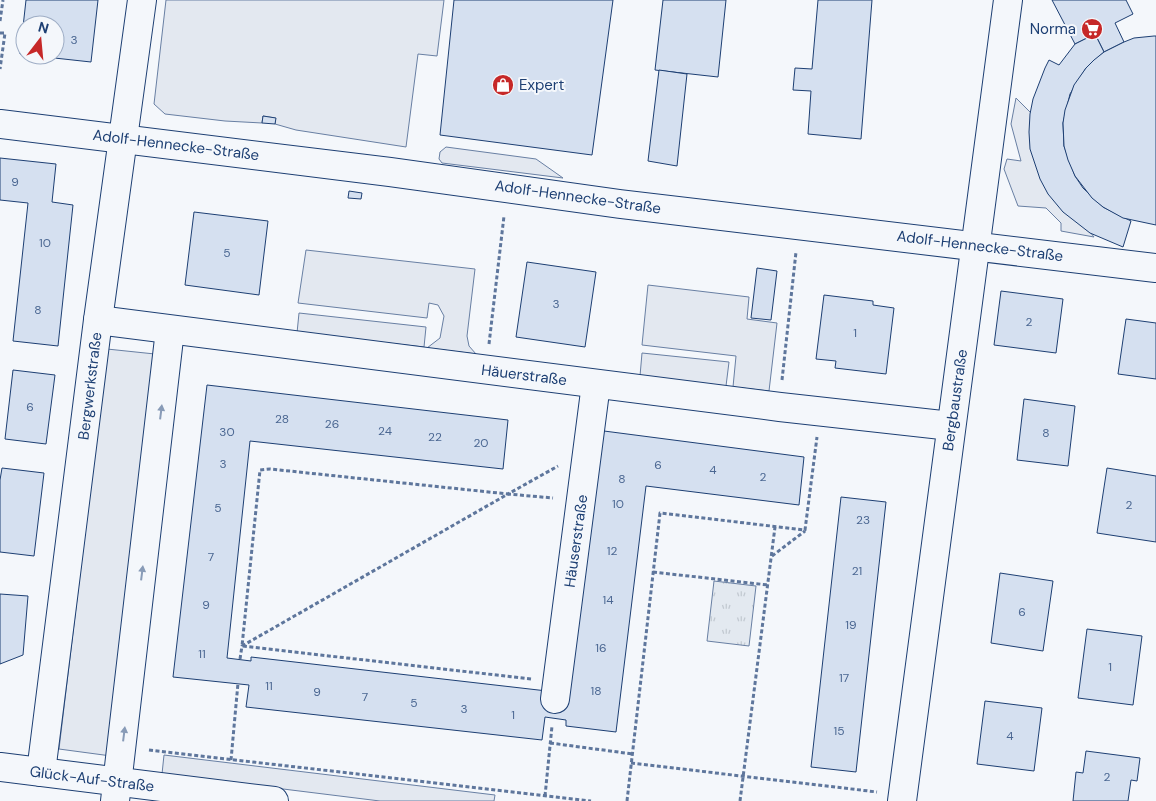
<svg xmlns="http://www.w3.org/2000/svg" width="1156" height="801" font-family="'DM Sans',sans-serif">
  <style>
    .grass { fill: url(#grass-tufts); stroke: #687fa3 }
    .parking { fill: #e3e8f0; stroke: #687fa3 }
    .building { fill: #d5e0f0; stroke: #1d3f73 }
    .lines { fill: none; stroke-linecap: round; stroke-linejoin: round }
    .minor-casing { stroke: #1d3f73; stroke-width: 30 }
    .path { stroke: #5e769c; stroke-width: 3; stroke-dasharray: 4 2.5; stroke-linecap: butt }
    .minor { stroke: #f4f7fb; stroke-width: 28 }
    .oneway { fill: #889bb7 }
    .labels { text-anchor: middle; stroke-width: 4; stroke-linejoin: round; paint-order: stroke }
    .number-label { font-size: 12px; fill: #4b6792 }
    .poi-label { font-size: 15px; fill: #1d3f73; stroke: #f4f7fb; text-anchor: end }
    .street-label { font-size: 15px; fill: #1d3f73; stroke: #f4f7fb }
  </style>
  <defs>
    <pattern id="grass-tufts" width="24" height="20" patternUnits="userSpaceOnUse" patternTransform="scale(1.25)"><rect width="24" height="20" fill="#e3e9f0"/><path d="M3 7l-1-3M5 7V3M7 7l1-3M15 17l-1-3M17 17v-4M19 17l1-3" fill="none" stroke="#c2c9d1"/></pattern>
  </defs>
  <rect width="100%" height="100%" fill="#f4f7fb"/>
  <path class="grass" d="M714 581 756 586 749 646 707 641Z"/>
  <g class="parking">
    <path d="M166 0H444L437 56 418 54 406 147 296 130 275 124V118L263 116 262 123 225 121 165 114 154 104Z"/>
    <path d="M1016 98 1034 116 1067 203 1094 237 1061 231V223L1046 208 1018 206 1004 169 1007 159 1021 161 1011 124Z"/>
    <path d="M446 147 536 159 563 178 442 163 439 159 440 152Z"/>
    <path d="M306 250 475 269 467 336 469 346 476 354 427 348 440 338 444 316 438 305 429 303 427 318 298 303Z"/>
    <path d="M648 285 749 297 747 319 777 323 769 391 733 387 736 356 642 345Z"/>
    <path d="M299 313 426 327 424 347 297 333Z"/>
    <path d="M107 349 174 356 126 758 59 749Z"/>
    <path d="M642 353 729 362 726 386 640 376Z"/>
    <path d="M164 755 495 795 494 801H380L162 774Z"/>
  </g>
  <g class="building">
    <path d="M26 0H98L91 62 27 55H55V25H25V55L20 54Z"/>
    <path d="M454 0H613L592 155 440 135Z"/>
    <path d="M663 0H726L718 77 655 70Z"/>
    <path d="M818 0H872L861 139 808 134 811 91 793 90 795 68 812 69Z"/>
    <path d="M1052 0H1126L1133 14 1115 23 1124 42 1104 52 1095 34 1075 44Z"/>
    <path d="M1095 34 1104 52 1086 68 1070 94 1063 123 1064 146 1075 176 1083 188 1103 207 1131 221 1123 247 1090 233 1063 212 1048 194 1040 179 1030 149 1029 132 1030 114 1033 99 1045 68 1049 60 1059 65 1075 44Z"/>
    <path d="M1154 36H1156V225L1123 218 1103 207 1092 198 1075 176 1068 160 1064 146 1063 123 1065 110 1074 85 1086 68 1094 60 1104 52 1124 42 1134 38Z"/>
    <path d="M659 70 687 74 677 166 648 161Z"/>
    <path d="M263 116 276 118 275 124 262 123Z"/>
    <path d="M0 158 56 164 52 202 73 205 58 346 13 341 28 203 0 200Z"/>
    <path d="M349 191 362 193 361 199 348 198Z"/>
    <path d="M194 212 268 221 259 295 185 285Z"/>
    <path d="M527 262 596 272 585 347 516 337Z"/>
    <path d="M757 268 777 271 771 320 751 318Z"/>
    <path d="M1001 291 1063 299 1056 353 994 345Z"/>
    <path d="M824 295 873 301V305L894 308 886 374 835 368 836 361 816 359Z"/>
    <path d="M1126 319 1156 323V379L1118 374Z"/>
    <path d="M13 370 55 375 46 444 5 439Z"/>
    <path d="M207 385 508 420 503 469 250 441 227 658 251 661V657L547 691 604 431 804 457 799 505 646 486 616 732 566 726V720L545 717 542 740 246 707 249 685 173 677Z"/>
    <path d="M1024 399 1075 406 1068 466 1017 460Z"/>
    <path d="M2 468 44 473 34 556 0 552V480Z"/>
    <path d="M1107 468 1156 476V542L1097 533Z"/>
    <path d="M841 497 886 502 856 772 811 767Z"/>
    <path d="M1000 573 1053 581 1043 651 991 643Z"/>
    <path d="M0 594 28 596 23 655 0 664Z"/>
    <path d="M1087 629 1142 636 1133 705 1078 698Z"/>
    <path d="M985 701 1042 708 1034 771 977 764Z"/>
    <path d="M1086 751 1140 758 1137 781 1131 780 1128 801H1073L1076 772 1083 773Z"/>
  </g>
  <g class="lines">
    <g class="minor-casing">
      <g id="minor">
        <path d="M0 124 390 172 620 204 1156 268"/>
        <path d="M98 320 780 407 951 426"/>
        <path d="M555 699 596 384"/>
        <path d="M0 767 274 801"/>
        <path d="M41 772 98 320 142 0"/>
        <path d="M115 801 170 330"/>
        <path d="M902 801 1008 0"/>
      </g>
    </g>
    <g class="path">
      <path d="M0 21 3 0"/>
      <path d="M0 33H5L0 69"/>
      <path d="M489 344 504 216"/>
      <path d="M782 380 796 252"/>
      <path d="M772 556 805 531"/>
      <path d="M653 572 768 585"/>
      <path d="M240 659 242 646 508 494 553 498"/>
      <path d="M531 679 242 646 260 470 270 469 508 494 558 466"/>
      <path d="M550 743 633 754"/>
      <path d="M149 750 591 801"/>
      <path d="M231 760 238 683"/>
      <path d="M631 763 877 792"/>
      <path d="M545 796 552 726"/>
      <path d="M627 801 660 513 805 530 817 437"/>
      <path d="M740 801 775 527"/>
    </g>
    <use href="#minor" class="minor"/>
  </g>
  <defs><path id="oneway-solid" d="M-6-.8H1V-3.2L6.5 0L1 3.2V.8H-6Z" transform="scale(1.25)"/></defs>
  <g class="oneway">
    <use href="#oneway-solid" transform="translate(161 412) rotate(-83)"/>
    <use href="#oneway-solid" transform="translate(142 573) rotate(-83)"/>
    <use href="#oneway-solid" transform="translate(124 734) rotate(-83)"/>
  </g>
  <defs>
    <g id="supermarket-disc" transform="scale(1.125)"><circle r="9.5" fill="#c62828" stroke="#f4f7fb"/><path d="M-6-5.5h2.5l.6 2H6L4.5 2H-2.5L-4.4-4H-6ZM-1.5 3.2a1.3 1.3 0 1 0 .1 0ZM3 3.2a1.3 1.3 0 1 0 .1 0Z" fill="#fff"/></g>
    <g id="shop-disc" transform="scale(1.125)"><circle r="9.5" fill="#c62828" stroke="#f4f7fb"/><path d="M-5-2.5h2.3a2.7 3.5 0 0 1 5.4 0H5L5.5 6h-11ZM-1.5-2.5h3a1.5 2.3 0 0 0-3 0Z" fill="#fff"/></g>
  </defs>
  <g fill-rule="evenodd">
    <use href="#supermarket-disc" x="1092" y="29"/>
    <use href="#shop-disc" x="503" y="85"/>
  </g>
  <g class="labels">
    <g class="number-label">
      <text x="74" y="44">3</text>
      <text x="15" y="186">9</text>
      <text x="45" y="247">10</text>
      <text x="227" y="257">5</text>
      <text x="556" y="308">3</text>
      <text x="38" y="314">8</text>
      <text x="1029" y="326">2</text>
      <text x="855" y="337">1</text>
      <text x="30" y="411">6</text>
      <text x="282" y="423">28</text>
      <text x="332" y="428">26</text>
      <text x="385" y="435">24</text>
      <text x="227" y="436">30</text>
      <text x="1046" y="437">8</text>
      <text x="435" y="441">22</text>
      <text x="481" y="447">20</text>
      <text x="223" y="468">3</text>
      <text x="658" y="469">6</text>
      <text x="713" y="474">4</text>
      <text x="763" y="481">2</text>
      <text x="622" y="483">8</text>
      <text x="618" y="508">10</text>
      <text x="1129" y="509">2</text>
      <text x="218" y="512">5</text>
      <text x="863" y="524">23</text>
      <text x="612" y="555">12</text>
      <text x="211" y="561">7</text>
      <text x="857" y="575">21</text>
      <text x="608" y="604">14</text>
      <text x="206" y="609">9</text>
      <text x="1022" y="616">6</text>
      <text x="851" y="629">19</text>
      <text x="601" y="652">16</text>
      <text x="202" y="658">11</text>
      <text x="1110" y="671">1</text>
      <text x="844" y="682">17</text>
      <text x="269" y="690">11</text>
      <text x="596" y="695">18</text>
      <text x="317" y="696">9</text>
      <text x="365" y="701">7</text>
      <text x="414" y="707">5</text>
      <text x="464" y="713">3</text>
      <text x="513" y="719">1</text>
      <text x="839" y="735">15</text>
      <text x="1010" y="740">4</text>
      <text x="1107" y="781">2</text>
    </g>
    <g class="poi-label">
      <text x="1076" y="34">Norma</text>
      <text x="519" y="90" text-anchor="start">Expert</text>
    </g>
    <g class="street-label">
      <text transform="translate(176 145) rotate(7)" y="5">Adolf-Hennecke-Straße</text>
      <text transform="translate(578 197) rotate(8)" y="5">Adolf-Hennecke-Straße</text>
      <text transform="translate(980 246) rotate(7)" y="5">Adolf-Hennecke-Straße</text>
      <text transform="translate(524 375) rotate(7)" y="5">Häuerstraße</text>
      <text transform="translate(90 386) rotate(-83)" y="5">Bergwerkstraße</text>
      <text transform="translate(955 400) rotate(-82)" y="5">Bergbaustraße</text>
      <text transform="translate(576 541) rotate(-82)" y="5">Häuserstraße</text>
      <text transform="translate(92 779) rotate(7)" y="5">Glück-Auf-Straße</text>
    </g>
  </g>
  <g transform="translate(40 40) rotate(16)"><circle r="24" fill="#f4f7fb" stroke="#9eadc5"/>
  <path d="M0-4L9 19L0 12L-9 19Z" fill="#c62828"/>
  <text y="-8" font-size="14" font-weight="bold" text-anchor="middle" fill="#1d3f73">N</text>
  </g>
</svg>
